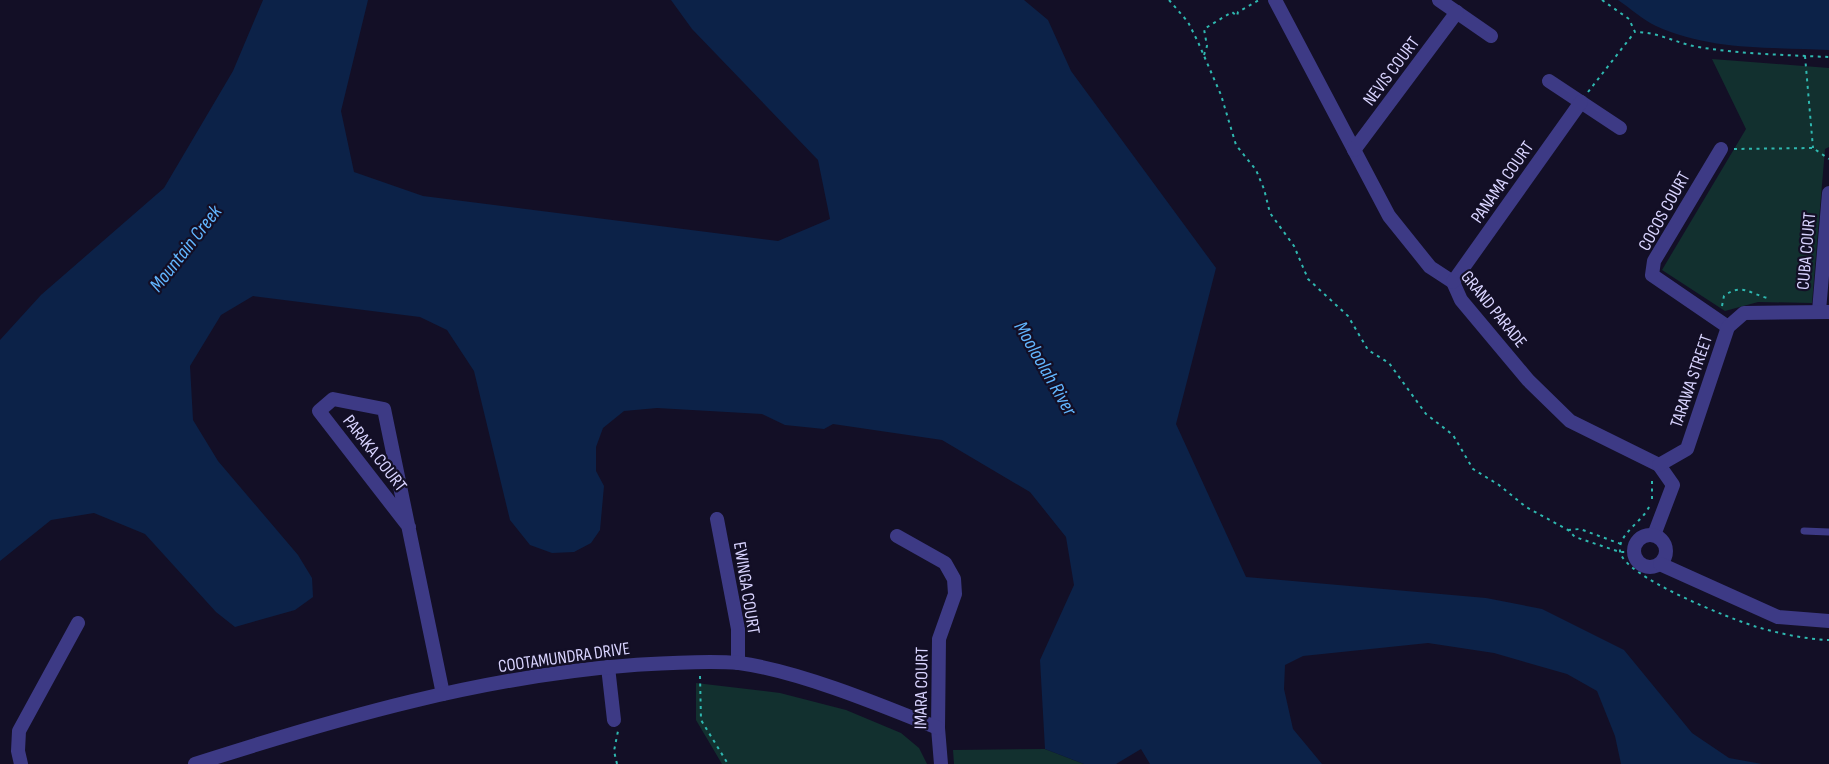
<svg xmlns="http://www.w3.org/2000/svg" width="1829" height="764" font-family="'Sofia Sans Condensed',sans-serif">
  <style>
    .green { fill: #12302f }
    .water { fill: #0c2248 }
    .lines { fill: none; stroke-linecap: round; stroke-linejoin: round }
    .path { stroke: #2fb8b0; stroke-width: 2; stroke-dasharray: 3 4.5; stroke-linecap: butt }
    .lane { stroke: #3d3a85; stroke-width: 7 }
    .street { stroke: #3d3a85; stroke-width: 14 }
    .labels { text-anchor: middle; stroke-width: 4.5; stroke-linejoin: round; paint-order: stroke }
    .street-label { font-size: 18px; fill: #d9d4ff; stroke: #130f26 }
    .water-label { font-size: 20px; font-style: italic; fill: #62b6ff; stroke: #130f26 }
  </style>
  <rect width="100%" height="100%" fill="#130f26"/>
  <g class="green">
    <path d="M1712 59 1829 68V147L1825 149 1812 303 1758 302 1725 311 1662 270 1746 129Z"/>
    <path d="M696 683 780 693 846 710 901 733 919 748 927 764H722L696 720Z"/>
    <path d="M1045 749 1084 764H954L953 750Z"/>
  </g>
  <g class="water">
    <path d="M263 0H368L341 111 354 172 423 196 778 241 830 219 818 160 692 29 671 0H1024L1048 20 1071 71 1216 268 1176 424 1246 577 1486 598 1542 609 1624 650 1692 733 1729 758 1762 764H1621L1615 736 1597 691 1567 674 1494 653 1428 643 1303 656 1285 665 1284 689 1293 729 1322 764H1150L1141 749 1116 764H1084L1045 749 1040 660 1074 585 1066 537 1030 492 942 440 833 424 824 429 785 425 762 414 657 408 624 411 603 428 596 447V471L604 486 600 530 591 543 574 552 552 553 530 545 510 520 474 371 447 330 420 317 253 296 221 315 190 366 193 420 218 461 298 555 312 578 313 597 295 610 235 627 216 612 145 534 94 513 51 520 0 561V340L41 295 164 188 233 71Z"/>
    <path d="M1618 0H1829V50C1772 47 1710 51 1656 26 1643 20 1630 8 1618 0Z"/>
  </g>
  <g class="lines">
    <g class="path">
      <path d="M1169 0 1188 22 1198 42 1221 95 1236 145 1256 170 1264 189 1270 213 1294 246 1308 279 1348 316 1368 350 1389 363 1426 414 1453 435 1473 469 1499 485 1526 507 1568 530 1575 537 1620 552H1634"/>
      <path d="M1602 0 1629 19 1635 32C1658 32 1676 43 1698 47 1741 54 1785 55 1829 57"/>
      <path d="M1204 55 1207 46 1204 29 1232 12 1237 16 1238 12 1259 0"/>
      <path d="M1805 56 1813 148"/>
      <path d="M1588 92 1634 33"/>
      <path d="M1734 149 1813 148 1829 159"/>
      <path d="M1722 306 1724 296C1741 283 1749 293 1767 298"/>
      <path d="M1652 499V481"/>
      <path d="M1649 507C1642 522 1618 534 1620 551 1622 576 1733 620 1757 627 1781 634 1805 639 1829 640"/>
      <path d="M1568 530 1580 529 1621 544"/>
      <path d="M700 676 701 720 728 764"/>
      <path d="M617 764 614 751 618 731"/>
    </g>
    <path class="lane" d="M1804 531 1829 532"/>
    <g class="street">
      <path d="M1275 0 1389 216 1430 267 1453 282 1461 300 1528 380 1570 421 1659 465 1673 485 1654 535"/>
      <path d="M1439 0 1491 36"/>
      <path d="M1549 81 1620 128"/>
      <path d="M1721 149 1654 261 1652 275 1728 327"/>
      <path d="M1354 150 1457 12"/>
      <path d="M1453 282 1581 102"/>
      <path d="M1819 311 1829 193"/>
      <path d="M1659 465 1687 449 1728 327 1744 313 1829 312"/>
      <path d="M717 519 738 629V663"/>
      <path d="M409 527 319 411 333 399 384 409 443 694"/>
      <circle cx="1650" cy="551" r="16"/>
      <path d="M897 536 945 563 954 579 955 594 939 639 938 728 941 764"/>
      <path d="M1660 564 1778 617 1829 621"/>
      <path d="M608 667 614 720"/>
      <path d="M21 764 18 751 19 731 78 623"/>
      <path d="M195 764C338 718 483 676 634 665 666 663 707 660 739 663 799 671 881 705 938 728"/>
    </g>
  </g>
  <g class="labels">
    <g class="street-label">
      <text transform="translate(1391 71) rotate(-53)" y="6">NEVIS COURT</text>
      <text transform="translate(1502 182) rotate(-55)" y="6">PANAMA COURT</text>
      <text transform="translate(1664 211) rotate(-61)" y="6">COCOS COURT</text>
      <text transform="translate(1806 251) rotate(-85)" y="6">CUBA COURT</text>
      <text transform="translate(1494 309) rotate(51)" y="6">GRAND PARADE</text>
      <text transform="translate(1691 381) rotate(-71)" y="6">TARAWA STREET</text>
      <text transform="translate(375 453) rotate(52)" y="6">PARAKA COURT</text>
      <text transform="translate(747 588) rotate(81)" y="6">EWINGA COURT</text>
      <text transform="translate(564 657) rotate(-8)" y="6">COOTAMUNDRA DRIVE</text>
      <text transform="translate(921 688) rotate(-89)" y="6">IMARA COURT</text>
    </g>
    <g class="water-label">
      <text transform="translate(185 248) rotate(-52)" y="7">Mountain Creek</text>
      <text transform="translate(1046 368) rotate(60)" y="7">Mooloolah River</text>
    </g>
  </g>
</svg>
